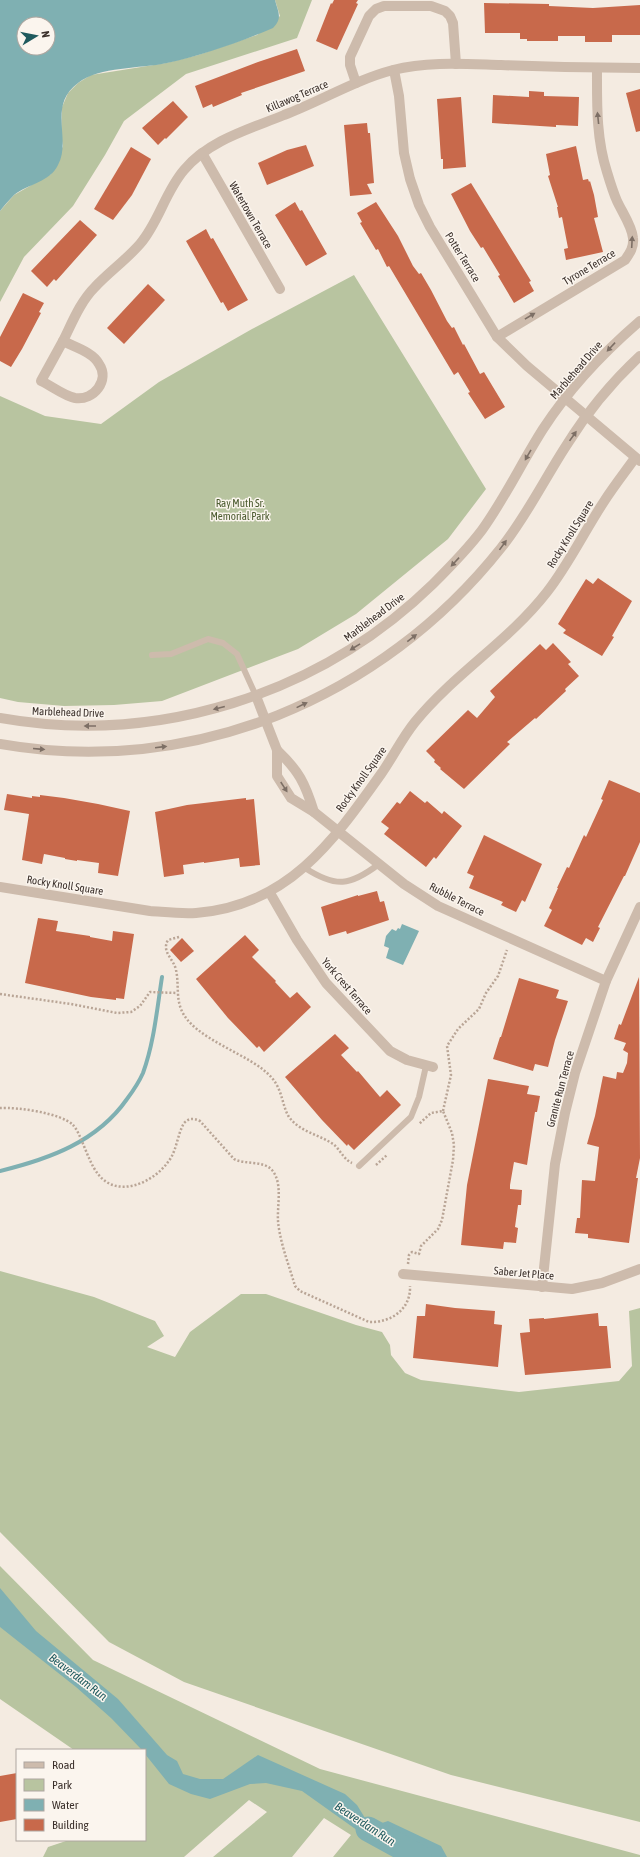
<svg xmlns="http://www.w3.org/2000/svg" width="640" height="1857" font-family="'Asap Condensed',sans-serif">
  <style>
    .green { fill: #b8c4a0 }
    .water { fill: #7fb0b2; fill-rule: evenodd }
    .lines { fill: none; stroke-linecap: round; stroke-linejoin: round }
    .stream { stroke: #7fb0b2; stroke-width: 4 }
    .river { stroke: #7fb0b2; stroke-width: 25 }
    .building { fill: #c8694b }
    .path { stroke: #b9a596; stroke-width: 2.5; stroke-dasharray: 2 2; stroke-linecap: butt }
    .service { stroke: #cdbbac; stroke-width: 6 }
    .minor { stroke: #cdbbac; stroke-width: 10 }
    .tertiary { stroke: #cdbbac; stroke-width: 10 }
    .oneway { fill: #7d6f65 }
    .labels { text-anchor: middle; stroke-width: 3; stroke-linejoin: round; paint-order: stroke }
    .street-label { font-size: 11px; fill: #3b302b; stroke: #fbf5ee }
    .park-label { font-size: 11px; fill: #4a5a2e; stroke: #fbf5ee }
    .water-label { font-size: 12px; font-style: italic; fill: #1f5a5e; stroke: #fbf5ee }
  </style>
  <rect width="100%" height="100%" fill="#f4ebe1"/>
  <g class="green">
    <path d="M275 0H312L297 38 186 74 124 121 105 155 73 206 24 257 0 302V211L14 195 51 174 63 146 61 136 62 107 68 93 78 83 91 75 166 63 198 55 257 35 280 16Z"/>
    <path d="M354 275 486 489 448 539 356 614 298 649 162 701 114 705 64 706 18 702 0 698V396L45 416 101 424 159 382 252 329Z"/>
    <path d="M0 1271 94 1297 155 1321 164 1336 147 1347 175 1357 190 1332 241 1294H266L356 1325 382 1332 390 1345 391 1355 405 1373 421 1380 519 1392 619 1381 632 1366 629 1311 640 1308V1822L451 1775 184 1682 109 1642 0 1532Z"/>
    <path d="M0 1566 93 1660 320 1769 640 1855V1857H333L351 1835 324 1818 292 1857H213L267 1812 249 1800 184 1857H43L48 1847 69 1840H145V1750H74L0 1699Z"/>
  </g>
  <g class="water">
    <path d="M0 0H275C278 12 283 18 273 28 240 42 203 55 167 63 140 69 100 66 78 83 47 106 72 139 58 165 50 182 28 184 14 195 9 200 4 206 0 211ZM24 24H48V48H24Z"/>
    <path d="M402 924 419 931 403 965 386 958 389 948 384 946 386 936 392 929 396 931 398 928 400 929Z"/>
    <path d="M0 1588 36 1631 118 1699 167 1755 177 1761 183 1774 200 1779H223L258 1755 345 1794 357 1805 365 1818 379 1824 388 1821 441 1846 447 1857H421L393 1844 377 1840 361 1833 302 1791 266 1783 250 1784 210 1799 191 1794 169 1784 145 1754V1750H142L111 1718 76 1687 0 1627Z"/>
  </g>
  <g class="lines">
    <path class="stream" d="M0 1171C49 1159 97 1142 127 1099 133 1091 139 1082 143 1073 154 1043 157 1009 162 977"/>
    <path class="river" d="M368 1829 419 1857"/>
  </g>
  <g class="building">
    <path d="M334 0H358L356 3 358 4 337 50 316 41 331 3 332 4Z"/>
    <path d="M484 3 549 4V6L593 8 640 5V35H612V42H585V36H558V41H527V39H520V33H485Z"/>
    <path d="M297 49 305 71 250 90 241 93 242 95 213 107 212 104 203 108 195 86 258 62Z"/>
    <path d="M640 89V131L636 132 626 93Z"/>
    <path d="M529 91 544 92V96L579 97 578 126 556 125V127L492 123 493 95 529 97Z"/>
    <path d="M461 97 466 167 443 169V159H441L437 99Z"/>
    <path d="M173 101 188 117 166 139 165 138 158 145 142 128Z"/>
    <path d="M367 123 368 133H370L374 183 367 184 372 194 350 196 344 125Z"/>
    <path d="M306 145 314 166 267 185 258 163 287 150Z"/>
    <path d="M576 146 583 180 588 179 589 182 590 181 594 195 598 217 594 218 603 252 566 260 564 249 568 248 562 217 559 218 557 207H558L548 176 550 175 546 154Z"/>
    <path d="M131 147 151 159 132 195 113 220 94 209Z"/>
    <path d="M471 183 531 281 529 282 534 291 514 303 498 276 500 275 483 247 481 248 470 231 451 194Z"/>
    <path d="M295 202 300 211 302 210 327 254 306 266 275 215Z"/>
    <path d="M376 202 398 236 413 266 419 274 421 273 431 290 447 321 452 328 454 327 463 345 464 344 480 374 484 372 505 407 485 419 468 393 470 392 458 372 454 375 389 266 387 267 378 249 376 250 360 223 362 222 357 213Z"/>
    <path d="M80 220 97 235 56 281 54 279 47 287 31 271Z"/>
    <path d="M206 229 211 239 213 238 248 300 228 311 223 302 221 303 186 241Z"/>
    <path d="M148 284 165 300 124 344 107 328Z"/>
    <path d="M23 293 44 303 39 312 41 313 22 349 11 367 0 361V337Z"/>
    <path d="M598 578 632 601 612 636 614 637 602 656 563 633 566 630 558 624 586 579 593 584Z"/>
    <path d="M553 643 571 662 568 664 579 676 565 689 566 691 536 719 535 718 507 742 510 744 464 789 440 769 441 768 434 762 435 760 426 751 468 710 477 718 495 697 490 691 540 644 546 650Z"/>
    <path d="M609 780 640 793V842L625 876H624L598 927 600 928 593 942 586 938 582 945 544 926 552 910 549 908 558 888H557L567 867 569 868 584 835 586 837 603 800 601 799Z"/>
    <path d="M410 791 425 803 427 801 442 814 444 811 462 826 436 859 434 857 426 867 384 834 389 828 381 822 397 802 400 804Z"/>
    <path d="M7 794 32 798V796L40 797V795L64 798 98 804 130 811 118 876 98 873 99 863 77 860V861L65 859V858L44 854 42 864 22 860 29 814 4 810Z"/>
    <path d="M246 798V800L254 799 260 865 240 867 239 858 204 863V862L183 865 184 874 164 877 155 812 187 805Z"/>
    <path d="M484 835 542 864 525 902 522 900 516 912 501 905 503 902 469 888 474 876 467 873Z"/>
    <path d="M377 891 380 902 384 901 389 920 347 934 346 931 329 936 321 907 358 895V896Z"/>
    <path d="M38 918 58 921 56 931 90 936V937L112 941 113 931 134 934 124 999 116 998V1000L91 997 25 983Z"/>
    <path d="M245 935 259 950 252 957 276 981 275 982 290 998 297 992 311 1007 264 1052 259 1046 257 1048 228 1018 196 979Z"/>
    <path d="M182 938 194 951 181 962 170 950Z"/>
    <path d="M639 977 640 1158 636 1178H638L629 1243 588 1238V1234L575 1233 577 1218H580L582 1180 595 1181 599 1147 587 1144 595 1116 603 1076 616 1079 617 1072 623 1073 627 1063 628 1053 623 1050 626 1043 614 1039 619 1024 621 1025Z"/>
    <path d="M519 978 559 990 556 998 568 1001 555 1040 548 1067 535 1064 533 1071 493 1059 500 1037H501Z"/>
    <path d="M335 1034 349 1048 341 1055 357 1072 358 1071 380 1097 387 1090 401 1105 354 1150 348 1144 347 1146 322 1120 285 1077Z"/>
    <path d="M488 1079 529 1086 527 1094 540 1096 537 1112H535L527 1165 514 1162 510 1185V1189L522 1190 521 1205H518L515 1227 518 1228 516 1243 504 1242 503 1249 461 1245 467 1185Z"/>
    <path d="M426 1304 455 1308 495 1311 494 1324 502 1325 498 1367 413 1358 417 1316H425Z"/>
    <path d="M598 1313 599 1326H607L611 1368 525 1375 520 1333 530 1332 529 1319 544 1318V1319Z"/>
    <path d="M17 1773V1819L0 1822V1776Z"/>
  </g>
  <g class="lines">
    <g class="path">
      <path d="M179 937 168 940C161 952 174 959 176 970 179 983 176 996 181 1009 193 1040 252 1054 272 1078 283 1091 282 1106 289 1117 300 1132 318 1134 333 1144 340 1149 343 1159 352 1163"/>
      <path d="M0 994 71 1004 117 1013 131 1012 140 1006 150 992 177 993"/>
      <path d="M0 1108C17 1107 61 1113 73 1125 81 1133 88 1162 98 1174 117 1199 153 1183 168 1162 177 1151 177 1135 184 1123 189 1118 193 1118 200 1121L234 1159C245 1165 263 1160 272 1170 283 1183 277 1205 278 1221 280 1243 289 1265 295 1286L300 1291 369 1322C390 1323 411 1310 410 1286"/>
      <path d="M443 1111 451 1075 447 1046 458 1029 479 1009 486 993 498 976 507 950"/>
      <path d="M376 1165 387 1155"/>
      <path d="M408 1264 409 1255 412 1252 419 1254 421 1246 438 1229 442 1220 453 1160 454 1145 452 1133 443 1111 431 1113 419 1124"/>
    </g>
    <g class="service">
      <path d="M152 655 171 654 208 639 223 643 237 654 256 696"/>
      <path d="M305 868C336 888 350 886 379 864"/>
      <path d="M359 1166 411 1117 419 1097 426 1066"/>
    </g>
    <g class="minor">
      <path d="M394 70 399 96 404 153 410 179 419 205 430 227 497 337 527 366 640 461"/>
      <path d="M356 83 350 65V57L369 16 376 9 384 6H431L445 11 450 16 453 23 456 64"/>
      <path d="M202 153 280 289"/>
      <path d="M497 337 625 260C630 253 634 247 633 238 632 226 622 212 617 201 613 192 610 182 607 172 596 138 597 103 597 68"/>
      <path d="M63 341C72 323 80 302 95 287 109 272 126 260 140 244 159 222 165 192 184 170 209 140 250 129 284 115 321 101 355 80 393 70 428 61 466 64 501 65 547 67 594 68 640 68"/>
      <path d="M63 341C74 347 93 352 99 364 110 380 94 401 75 398 64 396 52 386 41 381Z"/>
      <path d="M256 696 277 750V776L291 798 314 812 404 884 438 906 606 981"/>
      <path d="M277 750C299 771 305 783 314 812"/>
      <path d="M0 887 150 911C165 912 180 914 196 913 287 906 332 843 381 774 393 757 402 738 415 722 454 674 509 641 547 592 569 564 585 530 605 500 614 486 625 472 635 458"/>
      <path d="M270 893 297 940 326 983 390 1051 407 1060 433 1067"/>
      <path d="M403 1274 572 1289 602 1283 640 1269"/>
      <path d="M542 1287 555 1164 565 1113 575 1073 606 981 640 907"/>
    </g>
    <g class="tertiary">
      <path d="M0 718C157 746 319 695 433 584 450 567 467 550 482 530 505 498 522 462 543 429 569 389 604 352 640 321"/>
      <path d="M0 744C192 778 381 699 501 548 526 517 544 480 566 446 586 414 612 382 640 356"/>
    </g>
  </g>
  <defs><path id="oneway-solid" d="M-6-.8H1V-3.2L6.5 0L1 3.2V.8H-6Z"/></defs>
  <g class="oneway">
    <use href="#oneway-solid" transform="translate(598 118) rotate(-96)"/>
    <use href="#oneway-solid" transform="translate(632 242) rotate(-87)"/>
    <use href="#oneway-solid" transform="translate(530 316) rotate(-31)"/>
    <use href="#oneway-solid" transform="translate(611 347) rotate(133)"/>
    <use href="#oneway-solid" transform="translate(573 436) rotate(-55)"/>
    <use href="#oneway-solid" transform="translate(528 455) rotate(120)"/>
    <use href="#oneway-solid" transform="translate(503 545) rotate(-54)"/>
    <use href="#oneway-solid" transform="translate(455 562) rotate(133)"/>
    <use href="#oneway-solid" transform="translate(412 638) rotate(-38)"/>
    <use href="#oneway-solid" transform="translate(355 647) rotate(148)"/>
    <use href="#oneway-solid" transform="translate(302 705) rotate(-26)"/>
    <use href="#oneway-solid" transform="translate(219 708) rotate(166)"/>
    <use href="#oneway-solid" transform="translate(90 726) rotate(-180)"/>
    <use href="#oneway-solid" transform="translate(161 747) rotate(-7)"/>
    <use href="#oneway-solid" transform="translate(39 749) rotate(5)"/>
    <use href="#oneway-solid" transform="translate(284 787) rotate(57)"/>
  </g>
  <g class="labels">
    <g class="street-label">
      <text transform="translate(297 96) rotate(-23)" y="4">Killawog Terrace</text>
      <text transform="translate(251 215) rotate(60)" y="4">Watertown Terrace</text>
      <text transform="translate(463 257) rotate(58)" y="4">Potter Terrace</text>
      <text transform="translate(589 267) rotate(-31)" y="4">Tyrone Terrace</text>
      <text transform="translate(576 370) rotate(-49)" y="4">Marblehead Drive</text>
      <text transform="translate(570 534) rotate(-58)" y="4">Rocky Knoll Square</text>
      <text transform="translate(374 617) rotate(-37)" y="4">Marblehead Drive</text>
      <text transform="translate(68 712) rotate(2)" y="4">Marblehead Drive</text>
      <text transform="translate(361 779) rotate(-54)" y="4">Rocky Knoll Square</text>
      <text transform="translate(65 885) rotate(9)" y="4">Rocky Knoll Square</text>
      <text transform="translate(457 899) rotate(27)" y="4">Rubble Terrace</text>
      <text transform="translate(347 986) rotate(49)" y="4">York Crest Terrace</text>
      <text transform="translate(560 1089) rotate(-75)" y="4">Granite Run Terrace</text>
      <text transform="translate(524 1273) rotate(5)" y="4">Saber Jet Place</text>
    </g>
    <g class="park-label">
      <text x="240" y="507">Ray Muth Sr.<tspan x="240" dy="13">Memorial Park</tspan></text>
    </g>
    <g class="water-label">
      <text transform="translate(78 1677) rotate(37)" y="4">Beaverdam Run</text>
      <text transform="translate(365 1824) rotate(33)" y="4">Beaverdam Run</text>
    </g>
  </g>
  <rect x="16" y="1749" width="130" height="92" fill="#fbf5ee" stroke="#aea6a0"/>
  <rect x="24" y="1762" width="20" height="6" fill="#cdbbac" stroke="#aea6a0"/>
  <text x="52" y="1769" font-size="12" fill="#3b302b">Road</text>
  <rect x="24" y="1779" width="20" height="12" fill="#b8c4a0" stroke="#aea6a0"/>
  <text x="52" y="1789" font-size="12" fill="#3b302b">Park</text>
  <rect x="24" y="1799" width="20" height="12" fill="#7fb0b2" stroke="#aea6a0"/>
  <text x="52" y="1809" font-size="12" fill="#3b302b">Water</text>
  <rect x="24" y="1819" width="20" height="12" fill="#c8694b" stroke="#aea6a0"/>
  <text x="52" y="1829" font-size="12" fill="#3b302b">Building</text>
  <g transform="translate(36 36) rotate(80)"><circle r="19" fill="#fbf5ee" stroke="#aea6a0"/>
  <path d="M0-3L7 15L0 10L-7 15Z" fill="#1f5a5e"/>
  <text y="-6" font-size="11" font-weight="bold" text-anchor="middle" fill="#3b302b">N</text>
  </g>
</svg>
